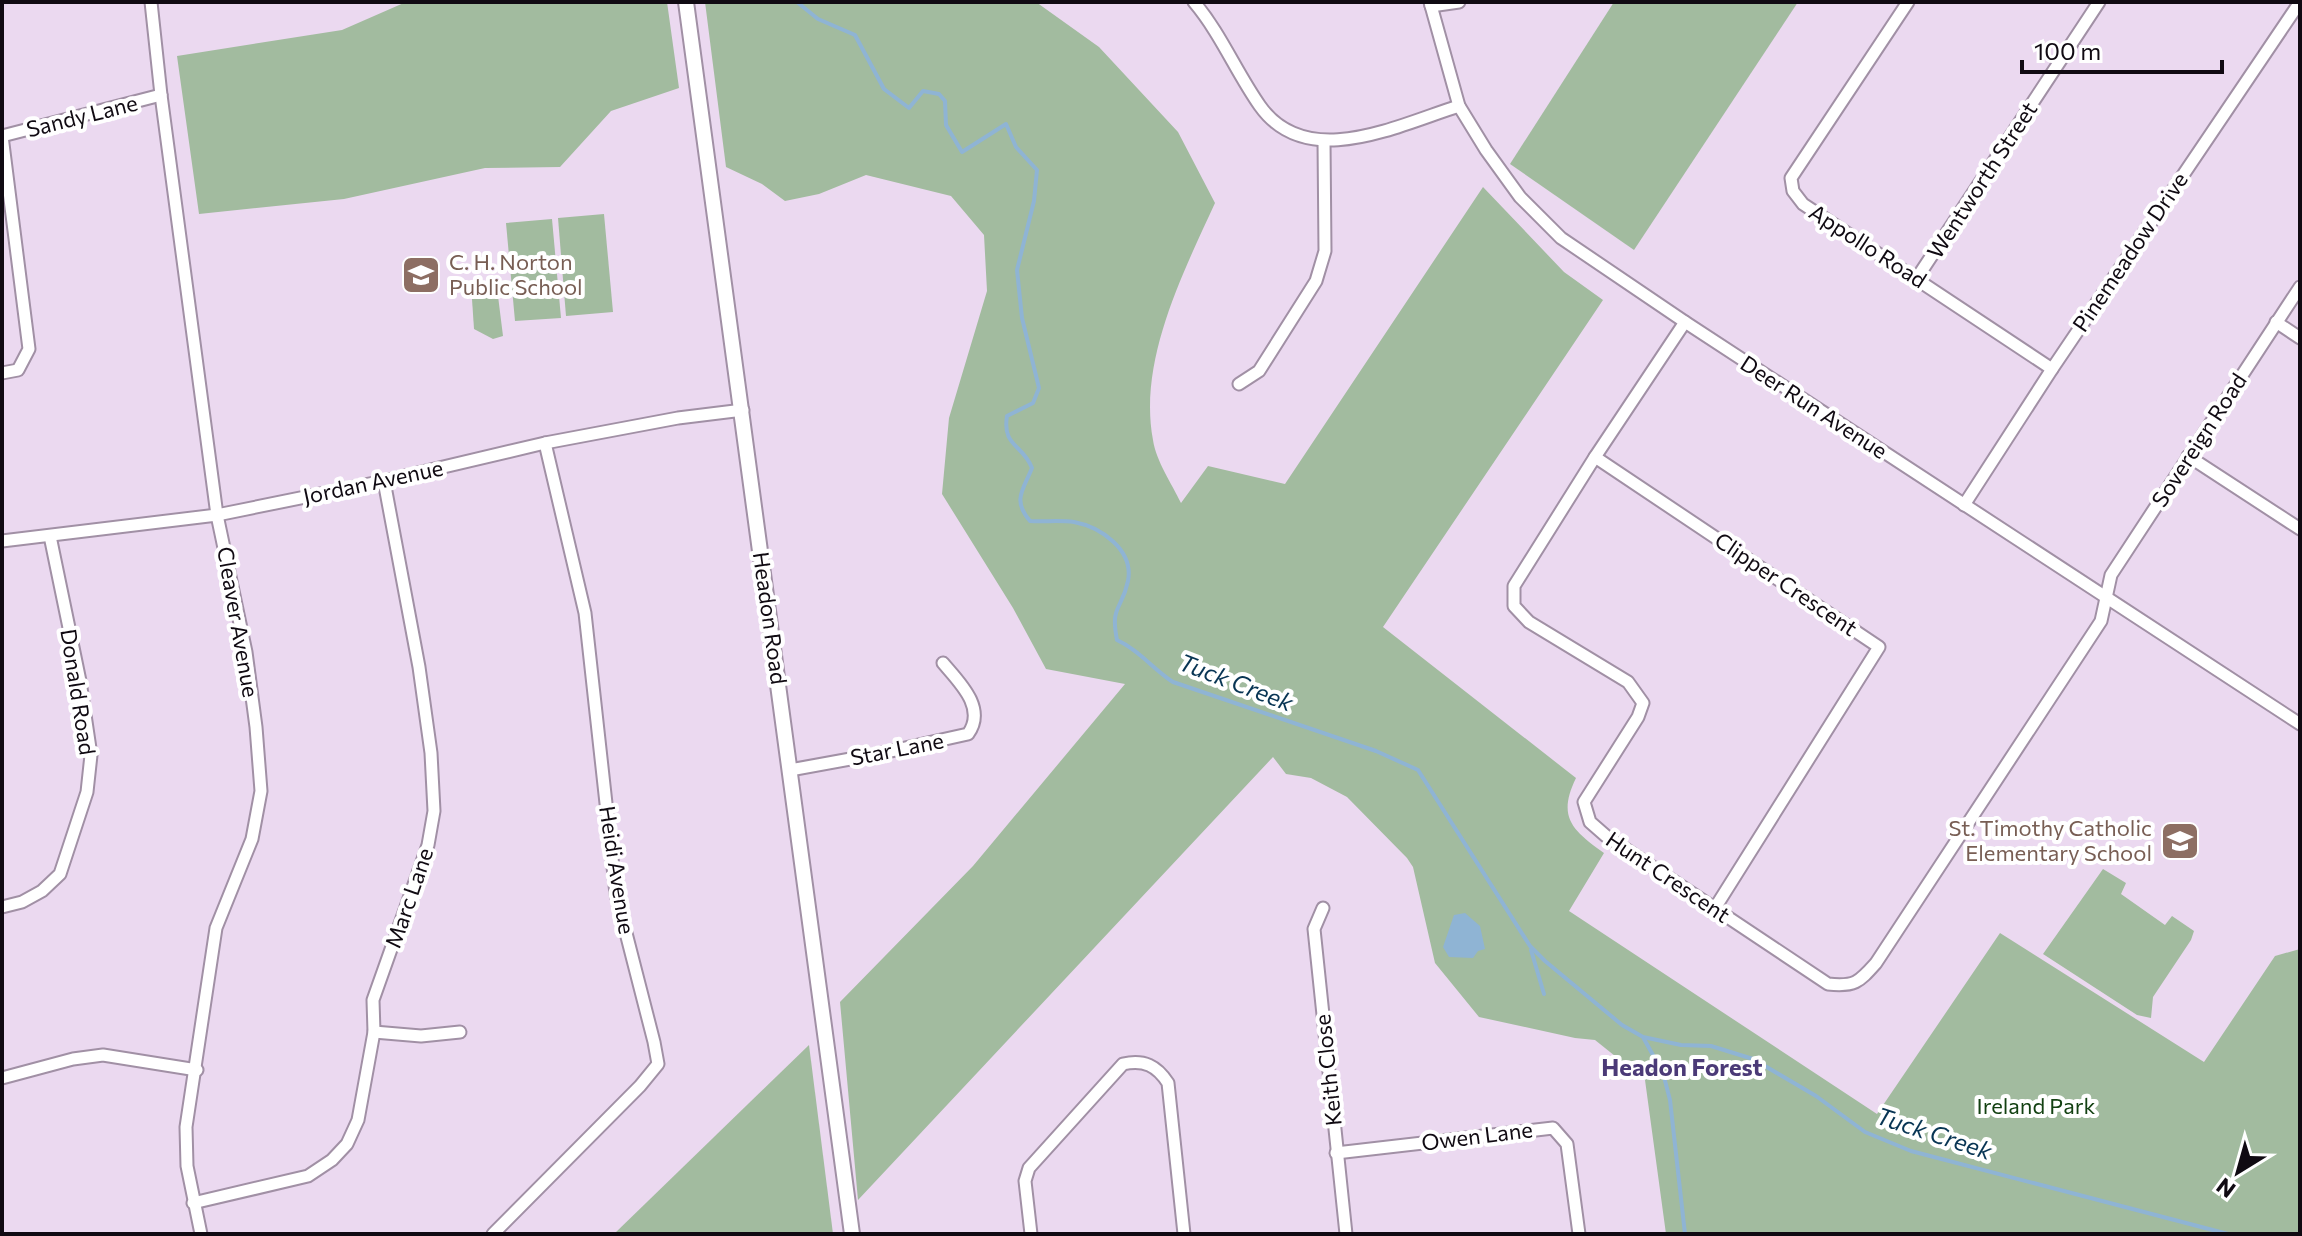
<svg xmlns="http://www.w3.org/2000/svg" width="2302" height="1236" font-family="Commissioner,sans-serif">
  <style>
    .green { fill: #a2bb9f }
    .water { fill: #8fb4d4 }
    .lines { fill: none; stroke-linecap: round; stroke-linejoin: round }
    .stream { stroke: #8fb4d4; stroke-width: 4 }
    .minor-casing { stroke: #a190a5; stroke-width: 15 }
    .tertiary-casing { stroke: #a190a5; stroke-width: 18 }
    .minor { stroke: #fff; stroke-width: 11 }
    .tertiary { stroke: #fff; stroke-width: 14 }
    .labels { text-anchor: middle; stroke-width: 8; stroke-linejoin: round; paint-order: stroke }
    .street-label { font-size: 22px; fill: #100a12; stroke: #fff }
    .education-label { font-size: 22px; fill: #785e54; stroke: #fff; text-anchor: start }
    .park-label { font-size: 22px; fill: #134112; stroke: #fff }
    .water-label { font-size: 24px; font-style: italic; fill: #083554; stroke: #fff }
    .neighbourhood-label { font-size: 24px; font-weight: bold; fill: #4b3a77; stroke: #fff }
  </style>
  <rect width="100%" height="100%" fill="#ebd9f0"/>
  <g class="green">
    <path d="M406 2H667L679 88 611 111 560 167 485 168 344 199 199 214 177 56 342 30Z"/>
    <path d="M705 2H1036L1099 47 1178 132 1215 203C1183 273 1138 361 1153 440 1156 461 1172 484 1181 503L1208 466 1285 484 1483 187 1564 272 1603 300 1383 627 1576 778C1557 817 1572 830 1604 853L1569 911 1877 1114 2000 933 2204 1062 2275 956 2300 949V1234H1666L1645 1080 1595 1040 1575 1038 1479 1017 1435 963 1413 867 1407 858 1347 797 1311 778 1286 774 1273 757 858 1200 840 1002 973 866 1125 684 1046 669 1013 608 942 494 949 418 987 291 984 235 951 196 866 175 819 194 785 201 762 184 726 167Z"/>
    <path d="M1614 2H1798L1634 250 1510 164Z"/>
    <path d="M604 214 613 312 566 316 558 218Z"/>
    <path d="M552 219 561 318 515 321 506 223Z"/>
    <path d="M498 296 503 336 493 339 474 329 472 299Z"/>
    <path d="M2103 869 2126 883 2121 894 2165 925 2172 916 2194 931 2191 940 2153 997 2151 1018 2137 1015 2043 954Z"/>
    <path d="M809 1045 833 1234H614Z"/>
  </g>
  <path class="water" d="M1465 913 1480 926 1485 949 1478 951 1473 958 1449 957 1443 947 1454 915Z"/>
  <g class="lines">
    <g class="stream">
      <path d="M797 2 818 19 855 35 884 89 909 108 923 91 939 94 945 101 946 125 962 152 1006 124 1016 147 1037 170 1034 201 1017 270 1022 318 1039 388 1033 403 1007 416C1002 447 1023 444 1032 468 1023 490 1012 500 1030 521 1044 522 1060 520 1074 522 1101 527 1134 550 1128 581 1122 610 1110 605 1117 640 1139 650 1153 669 1173 682L1376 751 1418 770 1530 946 1545 961 1622 1025 1643 1037 1681 1045 1711 1046 1753 1059 1816 1096 1865 1132 1911 1151 2228 1234"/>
      <path d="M1531 950 1544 994"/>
      <path d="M1644 1039 1663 1073 1670 1100 1685 1234"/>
    </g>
    <g class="minor-casing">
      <g id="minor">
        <path d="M151 2 161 95 217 515 246 652 256 727 261 791 252 839 216 928 186 1127 187 1166 201 1234"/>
        <path d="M1194 2C1221 34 1236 72 1260 106 1307 172 1398 125 1459 106"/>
        <path d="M1430 2 1459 106 1486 150 1520 197 1561 238 1685 322 2300 724"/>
        <path d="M1908 2 1791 178 1793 191 1803 204 2052 369"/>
        <path d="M1431 6 1459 2"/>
        <path d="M2 136 161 95"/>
        <path d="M1917 278 2099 2"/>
        <path d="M1685 322 1595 457 1514 586V606L1529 622 1628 682 1643 703 1638 717 1584 802 1590 822 1606 836 1828 984C1855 987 1859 982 1876 963L2101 621 2111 575 2300 287"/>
        <path d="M2276 322 2300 338"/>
        <path d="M2 373 18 370 29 349 2 136"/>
        <path d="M1239 384 1259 371 1316 281 1325 251 1324 141"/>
        <path d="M2188 456 2300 529"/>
        <path d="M1595 457 1879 647 1715 908"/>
        <path d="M1964 505 2052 369 2300 2"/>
        <path d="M2 541 217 515 384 481 545 443 678 418 743 410"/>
        <path d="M790 770 878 754 968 734C987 708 959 682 943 663"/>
        <path d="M2 907 22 902 42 891 60 874 87 792 91 755 80 681 50 536"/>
        <path d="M1323 908 1314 929 1346 1234"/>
        <path d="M374 1032 421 1036 460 1032"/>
        <path d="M2 1078 73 1059 103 1055 197 1070"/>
        <path d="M1336 1153 1553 1128 1567 1144 1579 1234"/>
        <path d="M193 1203 308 1176 332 1160 347 1144 358 1120 374 1032 373 1000 428 845 434 811 431 753 419 667 384 481"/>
        <path d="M493 1234 640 1086 658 1064 654 1042 616 894 585 613 545 443"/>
        <path d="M1031 1234 1025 1181 1029 1168 1123 1064C1144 1059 1157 1066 1168 1083L1184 1234"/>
      </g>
    </g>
    <g class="tertiary-casing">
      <path id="tertiary" d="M686 2 852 1234"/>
    </g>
    <use href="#minor" class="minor"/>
    <use href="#tertiary" class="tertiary"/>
  </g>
  <defs>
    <g id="school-square" transform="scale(2)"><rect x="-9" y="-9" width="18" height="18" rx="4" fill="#8d6e63" stroke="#fff"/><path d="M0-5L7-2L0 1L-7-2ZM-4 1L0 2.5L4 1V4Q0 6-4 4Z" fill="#fff"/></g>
  </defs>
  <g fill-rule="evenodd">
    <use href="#school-square" x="421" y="275"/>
    <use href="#school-square" x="2180" y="841"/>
  </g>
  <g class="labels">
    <g class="street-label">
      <text transform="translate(82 116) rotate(-14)" y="8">Sandy Lane</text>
      <text transform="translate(1982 180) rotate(-57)" y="8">Wentworth Street</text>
      <text transform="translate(1868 246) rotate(33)" y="8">Appollo Road</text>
      <text transform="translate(2130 252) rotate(-56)" y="8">Pinemeadow Drive</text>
      <text transform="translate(1814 407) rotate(33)" y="8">Deer Run Avenue</text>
      <text transform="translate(2199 440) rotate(-57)" y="8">Sovereign Road</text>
      <text transform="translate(373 482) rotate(-12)" y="8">Jordan Avenue</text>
      <text transform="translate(1786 584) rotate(34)" y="8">Clipper Crescent</text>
      <text transform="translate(770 618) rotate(82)" y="8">Headon Road</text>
      <text transform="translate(238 622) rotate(80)" y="8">Cleaver Avenue</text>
      <text transform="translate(78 692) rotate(81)" y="8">Donald Road</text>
      <text transform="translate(897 749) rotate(-11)" y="8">Star Lane</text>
      <text transform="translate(617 870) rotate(81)" y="8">Heidi Avenue</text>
      <text transform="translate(1668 877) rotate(34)" y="8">Hunt Crescent</text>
      <text transform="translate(409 898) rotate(-71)" y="8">Marc Lane</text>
      <text transform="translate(1328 1070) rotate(-96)" y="8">Keith Close</text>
      <text transform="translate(1477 1136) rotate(-7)" y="8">Owen Lane</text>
    </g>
    <g class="education-label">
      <text x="449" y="270">C. H. Norton<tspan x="449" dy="25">Public School</tspan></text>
      <text x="2152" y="836" text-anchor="end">St. Timothy Catholic<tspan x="2152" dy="25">Elementary School</tspan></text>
    </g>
    <g class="park-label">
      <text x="2036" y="1114">Ireland Park</text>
    </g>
    <g class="water-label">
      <text transform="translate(1236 683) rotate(21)" y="8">Tuck Creek</text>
      <text transform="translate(1934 1134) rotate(18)" y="8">Tuck Creek</text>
    </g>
    <g class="neighbourhood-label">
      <text x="1682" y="1076">Headon Forest</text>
    </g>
  </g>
  <rect width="2302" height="1236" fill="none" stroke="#100a12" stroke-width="8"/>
  <g transform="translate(2238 1172) rotate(217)" stroke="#ffffff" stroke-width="6" paint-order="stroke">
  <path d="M0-6L14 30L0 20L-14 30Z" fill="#100a12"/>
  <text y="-12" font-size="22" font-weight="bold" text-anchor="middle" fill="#100a12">N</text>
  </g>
  <path d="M2022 60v12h200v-12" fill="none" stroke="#100a12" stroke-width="4"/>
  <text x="2034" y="60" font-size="24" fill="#100a12" stroke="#ffffff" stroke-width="6" paint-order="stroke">100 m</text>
</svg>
